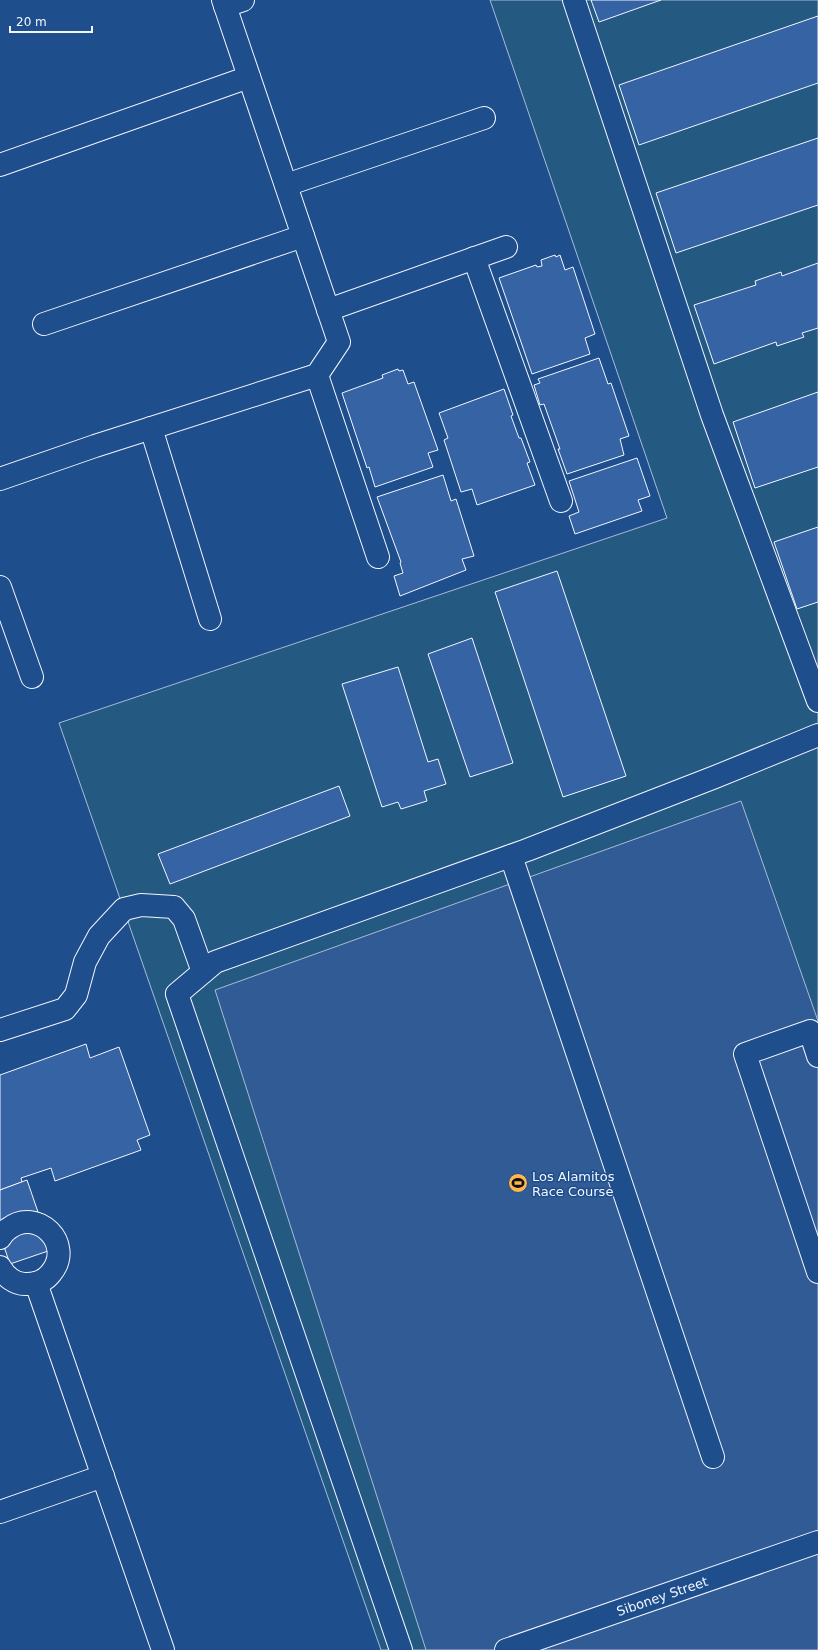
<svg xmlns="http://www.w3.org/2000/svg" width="818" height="1650" font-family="'DejaVu Sans',sans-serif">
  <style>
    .green { fill: #245a82; stroke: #a8bbd7 }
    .parking { fill: #305b95; stroke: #a8bbd7 }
    .building { fill: #3563a3; stroke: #f2f6ff }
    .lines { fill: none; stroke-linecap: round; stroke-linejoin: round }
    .minor-casing { stroke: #f2f6ff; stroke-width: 24 }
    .minor { stroke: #1f4e8c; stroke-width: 22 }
    .labels { text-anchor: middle; stroke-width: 3; stroke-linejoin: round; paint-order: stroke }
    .poi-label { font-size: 13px; fill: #f2f6ff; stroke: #1f4e8c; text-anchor: start }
    .street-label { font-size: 13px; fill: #f2f6ff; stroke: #1f4e8c }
  </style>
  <rect width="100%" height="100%" fill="#1f4e8c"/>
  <path class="green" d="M490 0H818V1650H381L59 723 667 518Z"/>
  <path class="parking" d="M741 801 818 1021V1650H426L215 990Z"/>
  <g class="building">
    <path d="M591 0H661L599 22Z"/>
    <path d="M818 16V83L639 145 619 85Z"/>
    <path d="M818 138V205L676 253 656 193Z"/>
    <path d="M555 255 556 257 560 255 565 270 573 267 595 334 585 338 590 354 532 374 499 278 536 265 537 267 542 266 541 260Z"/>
    <path d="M818 263V328L802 333 804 337 777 346 776 342 714 364 694 305 756 285 755 281 781 272 782 276Z"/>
    <path d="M599 358 608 384 611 383 629 436 620 439 624 455 567 474 558 449H560L544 404 540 405 534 385 540 383 538 379Z"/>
    <path d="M398 369 399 371 403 370 408 384 414 382 438 450 428 453 433 467 375 487 369 467 367 468 342 393 383 378 382 375Z"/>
    <path d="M504 389 513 415 511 416 519 438H521L530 462 527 463 535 485 477 505 472 489 461 492 444 440 448 438 439 413Z"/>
    <path d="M818 392V467L755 488 733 422Z"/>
    <path d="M637 458 650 496 638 500 642 511 575 534 569 516 579 512 569 481Z"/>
    <path d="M443 475 451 501 456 499 474 556 462 559 466 570 400 596 394 576 403 573 400 563 401 562 377 497Z"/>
    <path d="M818 527V602L797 609 774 542Z"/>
    <path d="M557 571 626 776 563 797 495 592Z"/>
    <path d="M472 638 513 763 470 777 428 654Z"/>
    <path d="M398 667 428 762 438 759 446 784 424 791 427 801 401 809 398 802 382 807 342 684Z"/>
    <path d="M339 786 350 816 170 884 158 854Z"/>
    <path d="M86 1044 90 1058 119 1047 150 1135 137 1140 141 1150 55 1181 51 1168 21 1178 22 1182 0 1190V1075Z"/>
    <path d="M27 1180 51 1250 10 1264 0 1235V1190Z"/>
  </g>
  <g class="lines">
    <g class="minor-casing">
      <g id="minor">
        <path d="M574 0 712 415 818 701"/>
        <path d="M225 6 243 0"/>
        <path d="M0 165 249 77"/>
        <path d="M286 185 484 118"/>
        <path d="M474 258 561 501"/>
        <path d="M328 310 506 247"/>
        <path d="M44 324 303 236"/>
        <path d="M317 375 378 557"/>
        <path d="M151 428 210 619"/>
        <path d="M0 479 95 446 317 375 339 342 223 0"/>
        <path d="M0 587 32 677"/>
        <path d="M511 856 713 1457"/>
        <path d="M0 1030 65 1009 76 995 85 962 99 936 124 909 141 905 174 907 184 919 203 972"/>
        <path d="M818 1056 810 1031 745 1054 818 1272"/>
        <path d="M0 1238C2 1235 5 1231 8 1229 37 1206 75 1244 51 1273 45 1281 36 1284 27 1284 15 1285 5 1276 0 1267"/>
        <path d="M36 1283 163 1650"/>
        <path d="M0 1512 103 1476"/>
        <path d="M401 1650 177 994 215 962 527 850 715 777 818 735"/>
        <path d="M506 1650 818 1542"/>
      </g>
    </g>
    <use href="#minor" class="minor"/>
  </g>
  <defs>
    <g id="stadium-disc" transform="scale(1)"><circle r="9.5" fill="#ffb74d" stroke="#1f4e8c"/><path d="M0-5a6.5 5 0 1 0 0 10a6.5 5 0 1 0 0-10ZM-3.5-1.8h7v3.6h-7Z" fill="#111"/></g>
  </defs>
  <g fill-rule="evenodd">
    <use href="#stadium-disc" x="518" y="1183"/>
  </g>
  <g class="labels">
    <g class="poi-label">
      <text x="532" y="1181">Los Alamitos<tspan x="532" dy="15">Race Course</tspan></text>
    </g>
    <g class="street-label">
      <text transform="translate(662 1596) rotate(-19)" y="5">Siboney Street</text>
    </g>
  </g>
  <path d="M10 26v6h82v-6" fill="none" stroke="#f2f6ff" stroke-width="2"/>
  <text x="16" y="26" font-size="12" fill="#f2f6ff" stroke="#1f4e8c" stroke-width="3" paint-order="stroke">20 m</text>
</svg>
